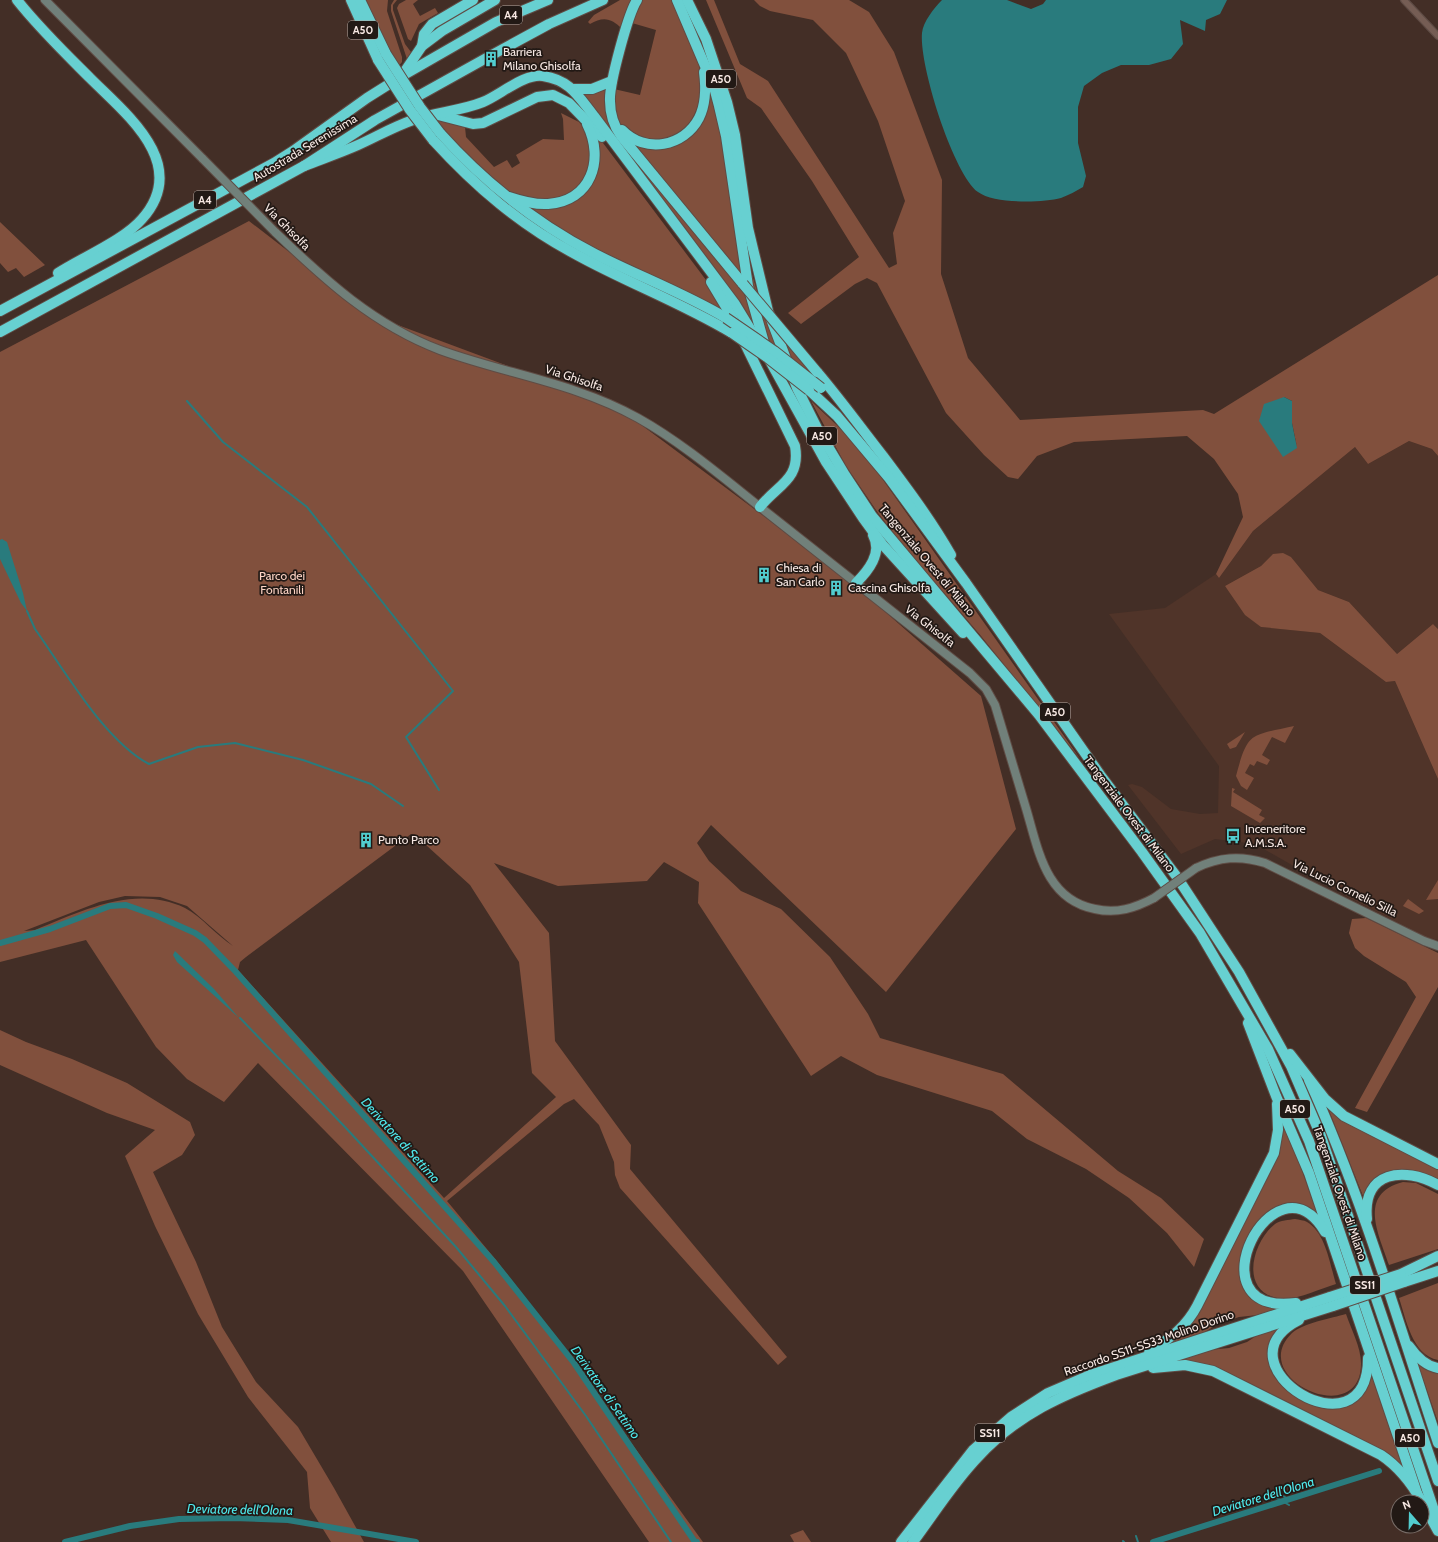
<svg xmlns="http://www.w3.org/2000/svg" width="1438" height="1542" font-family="Cabin,sans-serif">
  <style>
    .built { fill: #503429 }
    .green { fill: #81503d; fill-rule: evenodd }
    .water { fill: #297b7d }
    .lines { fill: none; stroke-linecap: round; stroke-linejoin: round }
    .stream { stroke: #297b7d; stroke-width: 2 }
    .canal { stroke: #297b7d; stroke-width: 6 }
    .street-casing { stroke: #5f4c45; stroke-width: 8 }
    .secondary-casing { stroke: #5f4c45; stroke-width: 10 }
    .highway-casing { stroke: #5f4c45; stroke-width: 12 }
    .street { stroke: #755d54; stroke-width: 5.5 }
    .secondary { stroke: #71807a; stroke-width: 8 }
    .highway { stroke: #67d0d1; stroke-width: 10 }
    .secondary-bridge-casing { stroke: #5f4c45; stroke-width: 10; stroke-linecap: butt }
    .highway-bridge-casing { stroke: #5f4c45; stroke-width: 12; stroke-linecap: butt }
    .secondary-bridge { stroke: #71807a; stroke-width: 8 }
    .highway-bridge { stroke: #67d0d1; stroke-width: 10 }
    .labels { text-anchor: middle; stroke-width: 3.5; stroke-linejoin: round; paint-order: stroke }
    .shield { fill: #221915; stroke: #b7aaa5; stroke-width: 1 }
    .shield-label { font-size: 11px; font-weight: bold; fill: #f7e8e3 }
    .poi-label { font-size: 12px; fill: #f7e8e3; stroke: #221915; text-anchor: start }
    .street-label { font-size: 12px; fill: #f7e8e3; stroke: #221915 }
    .park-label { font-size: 12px; fill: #fcd3c4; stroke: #221915 }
    .water-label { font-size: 13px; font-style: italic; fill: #4fe9ec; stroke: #221915 }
  </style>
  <rect width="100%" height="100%" fill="#432e26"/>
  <path class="built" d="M1409 441 1432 449 1438 456V629L1433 624 1397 654 1349 602 1318 590 1291 557 1273 555 1261 566 1225 586 1261 627 1320 633 1386 682 1395 681 1438 779V940L1426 937 1348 897 1255 844 1215 839 1181 854 1128 785 1132 784 1142 787 1171 809 1200 814 1218 813 1219 766 1109 614 1165 608 1216 574 1219 578 1253 531 1355 447 1368 464Z"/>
  <g class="green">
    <path d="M365 0H388L387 11 402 57V62L398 67Z"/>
    <path d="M394 0H397L393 5V10L405 44 411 52 407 59 391 11V5Z"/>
    <path d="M406 0H418L413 4 420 16 435 8 438 13 419 24 411 41 408 39 397 8 399 4Z"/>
    <path d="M620 0H634L622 29C612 18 603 16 590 24L588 22 594 15Z"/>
    <path d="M641 0H673C683 25 700 53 701 80 704 121 670 158 630 132 624 128 618 124 616 117 613 109 614 97 614 89L640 95 656 30 632 23Z"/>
    <path d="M706 0H714L740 64 768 81 889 268 897 264 893 233 905 201 878 121 846 53 813 20 770 11 760 6 754 0H849L869 12 894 52 942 180 941 274 968 358 1020 420 1203 410 1214 414 1438 275V456L1432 449 1409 441 1368 464 1355 447 1253 531 1219 578 1216 574 1243 517 1238 494 1214 459 1187 436 1074 442 1037 456 1018 479 1008 477 984 455 946 413 877 283 867 278 855 284 801 324 788 313 859 257 812 181 761 108 747 98ZM1284 397 1292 401V423L1297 447Z"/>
    <path d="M709 86 718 116 744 280 631 141 647 147 688 134Z"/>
    <path d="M606 90 607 108 748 297 754 321 751 322 581 93Z"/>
    <path d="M561 113 579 122 584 128 588 134 592 164 578 188 562 198 535 200 505 190 490 179 435 121 440 120 465 127 466 137 494 167 507 160 512 168 520 163 516 155 543 139 564 140 563 119Z"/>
    <path d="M597 135 706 280 727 314 591 249 521 204 540 207 586 190Z"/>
    <path d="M249 221 371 315 616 406 769 520 874 602 981 696 1016 829 886 992 711 825 697 843 709 861 741 891 781 909 830 957 868 1014 880 1038 1003 1074 1118 1171 1161 1198 1204 1239 1194 1267 1167 1233 1129 1198 1086 1169 1027 1139 992 1111 877 1075 841 1056 811 1076 698 903 699 882 664 862 647 881 558 886 494 863 549 933 555 1041 631 1145 630 1169 787 1357 778 1365 620 1188 615 1175 614 1162 599 1125 574 1099 564 1104 447 1201 496 1260 575 1362 627 1437 703 1542H649L463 1271 258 1063 224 1102 187 1079 156 1047 86 940 0 962V352ZM411 834 415 835 470 885 519 962 532 1073 556 1097 444 1198 238 970 240 962 246 957ZM125 896 160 897 187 906 233 946C217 936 202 917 185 908 135 884 82 911 35 930L24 931 99 902Z"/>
    <path d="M0 222 45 265 24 277 16 268 8 272 0 263Z"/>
    <path d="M744 247 765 318 804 416 787 385 759 317Z"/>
    <path d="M785 341 815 378 792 359Z"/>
    <path d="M811 401 843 431 881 477 1081 760 981 636 902 544 878 513 846 466Z"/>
    <path d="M1283 553 1291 557 1318 590 1349 602 1397 654 1433 624 1438 629V779L1395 681 1386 682 1320 633 1261 627 1245 615 1225 586 1261 566 1273 554Z"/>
    <path d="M1294 726 1285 743 1272 737 1262 755 1270 760 1267 765 1257 761 1254 766 1250 764 1245 773 1254 778 1247 790 1241 786 1236 776C1248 731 1250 736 1294 726Z"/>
    <path d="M1245 732 1236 747 1230 749 1227 744Z"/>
    <path d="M1232 788 1235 789 1233 792 1262 810 1259 815 1265 818 1260 823 1231 806Z"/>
    <path d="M1438 880V899L1426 900Z"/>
    <path d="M1408 899 1424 911 1419 914 1403 906Z"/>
    <path d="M1366 918 1438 953V987L1367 1112 1355 1108 1416 997 1406 982 1364 956 1355 948 1349 933 1352 919Z"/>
    <path d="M0 1030 26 1042 72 1059 127 1083 190 1122 195 1135 182 1155 153 1172 196 1262 222 1327 256 1382 298 1427 334 1488 364 1542H331L310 1508 307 1472 248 1397 198 1314 155 1226 125 1156 155 1130 107 1113 0 1065Z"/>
    <path d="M1328 1108 1351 1125 1438 1169V1180C1409 1164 1382 1165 1363 1196Z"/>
    <path d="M1286 1125 1318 1216C1309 1209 1292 1205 1280 1207 1267 1209 1250 1228 1247 1241 1245 1251 1249 1282 1249 1293L1261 1303 1276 1307V1309L1258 1315 1239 1317 1218 1324 1203 1333 1170 1344 1180 1334 1282 1127Z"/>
    <path d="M1403 1182 1416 1183 1438 1194V1249L1389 1265C1379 1234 1357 1194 1403 1182Z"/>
    <path d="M1295 1219C1299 1220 1304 1220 1307 1222 1326 1233 1330 1265 1336 1284 1318 1289 1295 1302 1277 1298 1239 1290 1253 1241 1275 1224 1280 1220 1289 1220 1295 1219Z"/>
    <path d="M1438 1283V1360C1412 1355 1406 1319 1399 1298Z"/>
    <path d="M1346 1314C1351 1329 1361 1347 1361 1363 1362 1431 1245 1379 1292 1333 1303 1323 1332 1318 1346 1314Z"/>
    <path d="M1281 1326 1271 1365 1279 1383 1293 1394 1348 1404 1365 1391 1372 1376 1402 1466 1214 1368 1195 1362 1181 1361 1180 1359 1208 1350 1229 1348 1247 1342 1262 1332Z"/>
    <path d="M1417 1362 1438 1371V1422Z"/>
    <path d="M803 1530 811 1542H794L790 1535Z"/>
  </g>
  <g class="water">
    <path d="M942 0H1007L1031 9 1043 4 1046 0H1227L1220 14 1206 20 1205 31 1180 20 1183 44 1171 59 1149 65H1121L1102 73 1084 86 1078 107V143L1086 176 1083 187C1076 191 1069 195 1061 198 1042 203 994 204 978 192 953 173 919 65 922 33 923 22 934 8 942 0Z"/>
    <path d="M1284 397 1292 401V423L1297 448 1283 457 1259 421 1264 404Z"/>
    <path d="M2 539 7 542 23 593 27 611 21 603 0 559V540Z"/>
    <path d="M175 951 214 989 239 1018 177 962 173 955Z"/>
  </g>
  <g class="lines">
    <g class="stream">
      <path d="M187 401 223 442 307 507 453 691 406 737 439 790"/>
      <path d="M27 611 35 629C65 671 104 740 149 764L198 747 235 743 303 760 371 784 403 806"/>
      <path d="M240 1018 345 1127 456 1247 505 1306 586 1416 671 1542"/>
      <path d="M1276 1492 1290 1500"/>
      <path d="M1270 1494 1289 1505"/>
      <path d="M1136 1536 1138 1542"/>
      <path d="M694 1541 698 1540 699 1542"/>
      <path d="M1123 1541 1124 1542"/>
    </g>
    <g class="canal">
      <path d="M0 943 50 929 110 906 126 905 157 916 195 933 205 940 236 972 494 1262 574 1363 695 1542"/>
      <path d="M65 1542 130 1526 179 1519 233 1518 288 1520 416 1542"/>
      <path d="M1153 1542 1379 1471"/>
    </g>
    <g class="street-casing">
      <path id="street" d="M1404 0 1438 36"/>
    </g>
    <g class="secondary-casing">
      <g id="secondary">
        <path d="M45 0 203 159"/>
        <path d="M275 232C325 280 374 325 440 350 506 374 576 383 638 418 681 442 721 476 760 507 830 562 900 618 970 673L986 689 995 705C1005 738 1015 772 1025 805 1038 847 1044 899 1095 909 1117 914 1135 908 1154 898"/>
        <path d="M1196 868C1219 857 1240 855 1265 863L1424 941 1438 946"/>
      </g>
    </g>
    <g class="highway-casing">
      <g id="highway">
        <path d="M17 0C39 28 65 53 90 78 126 114 191 164 142 219 124 240 83 257 58 273"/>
        <path d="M351 0 378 60"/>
        <path d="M360 0 386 54"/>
        <path d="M637 0C628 14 609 84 610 101 610 113 614 126 621 136L743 284"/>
        <path d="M677 0 714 87 719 106 726 136 748 286 765 346"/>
        <path d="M687 0 706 39 727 102 735 135 748 228 768 311 797 388 817 428 845 475 872 516 1039 715 1142 852 1200 933 1268 1049 1309 1141 1438 1522"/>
        <path d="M422 46 424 34 432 24 473 0"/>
        <path d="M403 74 422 46 442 31 495 0"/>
        <path d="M572 89H592L612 81"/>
        <path d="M438 115 473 124 483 123 537 97 553 95 569 103 602 137"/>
        <path d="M622 130C645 154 684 147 699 118 706 104 706 87 704 72"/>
        <path d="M440 133C485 183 535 223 595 254 638 276 684 293 726 318"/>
        <path d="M433 140C476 187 520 225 577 255 628 283 682 303 732 333"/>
        <path d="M304 166C322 159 340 153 358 145 376 137 393 127 413 120 436 112 461 111 483 102 500 95 525 73 543 76 570 80 578 96 594 116L735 304 757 340"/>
        <path d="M509 197C521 201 534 205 548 204 591 201 605 160 587 124"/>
        <path d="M711 282 732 317 795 446C801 480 777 485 760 507"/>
        <path d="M0 311 274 163 293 151 367 98 402 76 496 22 548 0"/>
        <path d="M0 332 304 166 375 120 490 56 549 24 603 0"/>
        <path d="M769 359 826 462 863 518 882 544 963 633"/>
        <path d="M817 372C840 399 861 428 883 456 907 488 931 520 951 555"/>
        <path d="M809 390 837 416 889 478 966 583 1101 776 1177 877 1239 972 1291 1066 1321 1136 1438 1481"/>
        <path d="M856 583C868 571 883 553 873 535"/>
        <path d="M1248 1023 1276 1096 1309 1173 1417 1493"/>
        <path d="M1290 1054 1325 1099 1344 1116 1438 1164"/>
        <path d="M1309 1080C1362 1197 1398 1321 1438 1443"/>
        <path d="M1367 1219C1362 1171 1404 1166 1438 1185"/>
        <path d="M1401 1274 1438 1256"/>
        <path d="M1404 1282 1438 1271"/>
        <path d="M1296 1303C1188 1317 1275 1147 1325 1232"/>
        <path d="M1299 1320C1212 1364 1368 1461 1368 1358"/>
        <path d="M1409 1346C1416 1356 1425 1366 1438 1368"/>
        <path d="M1149 1350C1170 1340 1186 1327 1197 1306L1274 1153 1278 1130 1277 1104"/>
        <path d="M1153 1368 1185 1365 1213 1371 1381 1455C1399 1467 1412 1484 1422 1502"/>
        <path d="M1422 1502 1438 1531"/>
        <path d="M901 1542 973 1450 1011 1417 1048 1393 1090 1375 1330 1297"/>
        <path d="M913 1542C934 1514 953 1483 978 1457 1018 1414 1062 1395 1116 1375L1333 1306"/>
      </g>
    </g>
    <use href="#street" class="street"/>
    <use href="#secondary" class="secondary"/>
    <use href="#highway" class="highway"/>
    <g class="secondary-bridge-casing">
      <g id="secondary-bridge">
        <path d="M203 159 275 232"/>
        <path d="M1154 898 1196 868"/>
      </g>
    </g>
    <g class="highway-bridge-casing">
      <g id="highway-bridge">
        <path d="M386 54 420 107 440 133"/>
        <path d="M378 60 410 110 433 140"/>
        <path d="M743 284 817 372"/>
        <path d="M726 318 774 351 821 388"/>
        <path d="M732 333 768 358 809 390"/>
        <path d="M1330 1297 1401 1274"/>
        <path d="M1333 1306 1404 1282"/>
      </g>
    </g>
    <use href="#secondary-bridge" class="secondary-bridge"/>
    <use href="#highway-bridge" class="highway-bridge"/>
  </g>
  <defs>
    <g id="building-bare" transform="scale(1.2)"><path d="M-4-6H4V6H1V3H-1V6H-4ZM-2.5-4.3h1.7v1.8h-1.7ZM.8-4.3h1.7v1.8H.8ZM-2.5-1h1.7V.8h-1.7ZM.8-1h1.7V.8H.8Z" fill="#52cdcf" stroke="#221915" stroke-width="2.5" paint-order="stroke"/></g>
    <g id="bus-bare" transform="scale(1.2)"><path d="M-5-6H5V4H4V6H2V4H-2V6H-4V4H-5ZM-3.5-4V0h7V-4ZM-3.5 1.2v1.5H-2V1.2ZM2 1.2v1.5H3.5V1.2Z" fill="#52cdcf" stroke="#221915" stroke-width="2.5" paint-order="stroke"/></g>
  </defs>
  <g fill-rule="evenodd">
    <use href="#building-bare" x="491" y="59"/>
    <use href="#building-bare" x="764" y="575"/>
    <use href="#building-bare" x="836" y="588"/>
    <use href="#bus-bare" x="1233" y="836"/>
    <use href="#building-bare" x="366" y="840"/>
  </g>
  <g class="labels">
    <g class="shield">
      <rect x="500" y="6" width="22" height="18" rx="3"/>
      <rect x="348" y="21" width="30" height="18" rx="3"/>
      <rect x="706" y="70" width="30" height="18" rx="3"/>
      <rect x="194" y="191" width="22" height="18" rx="3"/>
      <rect x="807" y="427" width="30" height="18" rx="3"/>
      <rect x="1040" y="703" width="30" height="18" rx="3"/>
      <rect x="1280" y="1100" width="30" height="18" rx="3"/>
      <rect x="1350" y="1276" width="30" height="18" rx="3"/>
      <rect x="975" y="1424" width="30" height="18" rx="3"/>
      <rect x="1395" y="1429" width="30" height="18" rx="3"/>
    </g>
    <g class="shield-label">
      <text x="511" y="19">A4</text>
      <text x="363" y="34">A50</text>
      <text x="721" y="83">A50</text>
      <text x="205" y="204">A4</text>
      <text x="822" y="440">A50</text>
      <text x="1055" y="716">A50</text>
      <text x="1295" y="1113">A50</text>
      <text x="1365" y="1289">SS11</text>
      <text x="990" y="1437">SS11</text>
      <text x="1410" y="1442">A50</text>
    </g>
    <g class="poi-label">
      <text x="503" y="56">Barriera<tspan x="503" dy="14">Milano Ghisolfa</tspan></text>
      <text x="776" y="572">Chiesa di<tspan x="776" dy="14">San Carlo</tspan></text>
      <text x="848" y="592">Cascina Ghisolfa</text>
      <text x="1245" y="833">Inceneritore<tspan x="1245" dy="14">A.M.S.A.</tspan></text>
      <text x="378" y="844">Punto Parco</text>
    </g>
    <g class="street-label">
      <text transform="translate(305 148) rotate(-31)" y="4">Autostrada Serenissima</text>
      <text transform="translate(287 227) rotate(45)" y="4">Via Ghisolfa</text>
      <text transform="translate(574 378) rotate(18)" y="4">Via Ghisolfa</text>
      <text transform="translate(927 560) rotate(50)" y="4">Tangenziale Ovest di Milano</text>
      <text transform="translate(930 626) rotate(38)" y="4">Via Ghisolfa</text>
      <text transform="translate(1129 814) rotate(53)" y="4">Tangenziale Ovest di Milano</text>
      <text transform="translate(1345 888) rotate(26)" y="4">Via Lucio Cornelio Silla</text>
      <text transform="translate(1340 1193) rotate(71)" y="4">Tangenziale Ovest di Milano</text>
      <text transform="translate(1149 1343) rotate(-19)" y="4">Raccordo SS11-SS33 Molino Dorino</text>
    </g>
    <g class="park-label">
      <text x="282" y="580">Parco dei<tspan x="282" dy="14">Fontanili</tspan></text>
    </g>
    <g class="water-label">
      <text transform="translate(401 1140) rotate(48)" y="5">Derivatore di Settimo</text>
      <text transform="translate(606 1392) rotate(55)" y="5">Derivatore di Settimo</text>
      <text transform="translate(1263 1496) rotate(-17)" y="5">Deviatore dell'Olona</text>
      <text transform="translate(240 1509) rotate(1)" y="5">Deviatore dell'Olona</text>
    </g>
  </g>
  <g transform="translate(1410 1514) rotate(340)"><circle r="19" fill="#221915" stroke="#776c67"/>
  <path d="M0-3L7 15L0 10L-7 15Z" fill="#52cdcf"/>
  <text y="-6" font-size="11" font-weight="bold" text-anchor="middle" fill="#f7e8e3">N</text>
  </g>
</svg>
